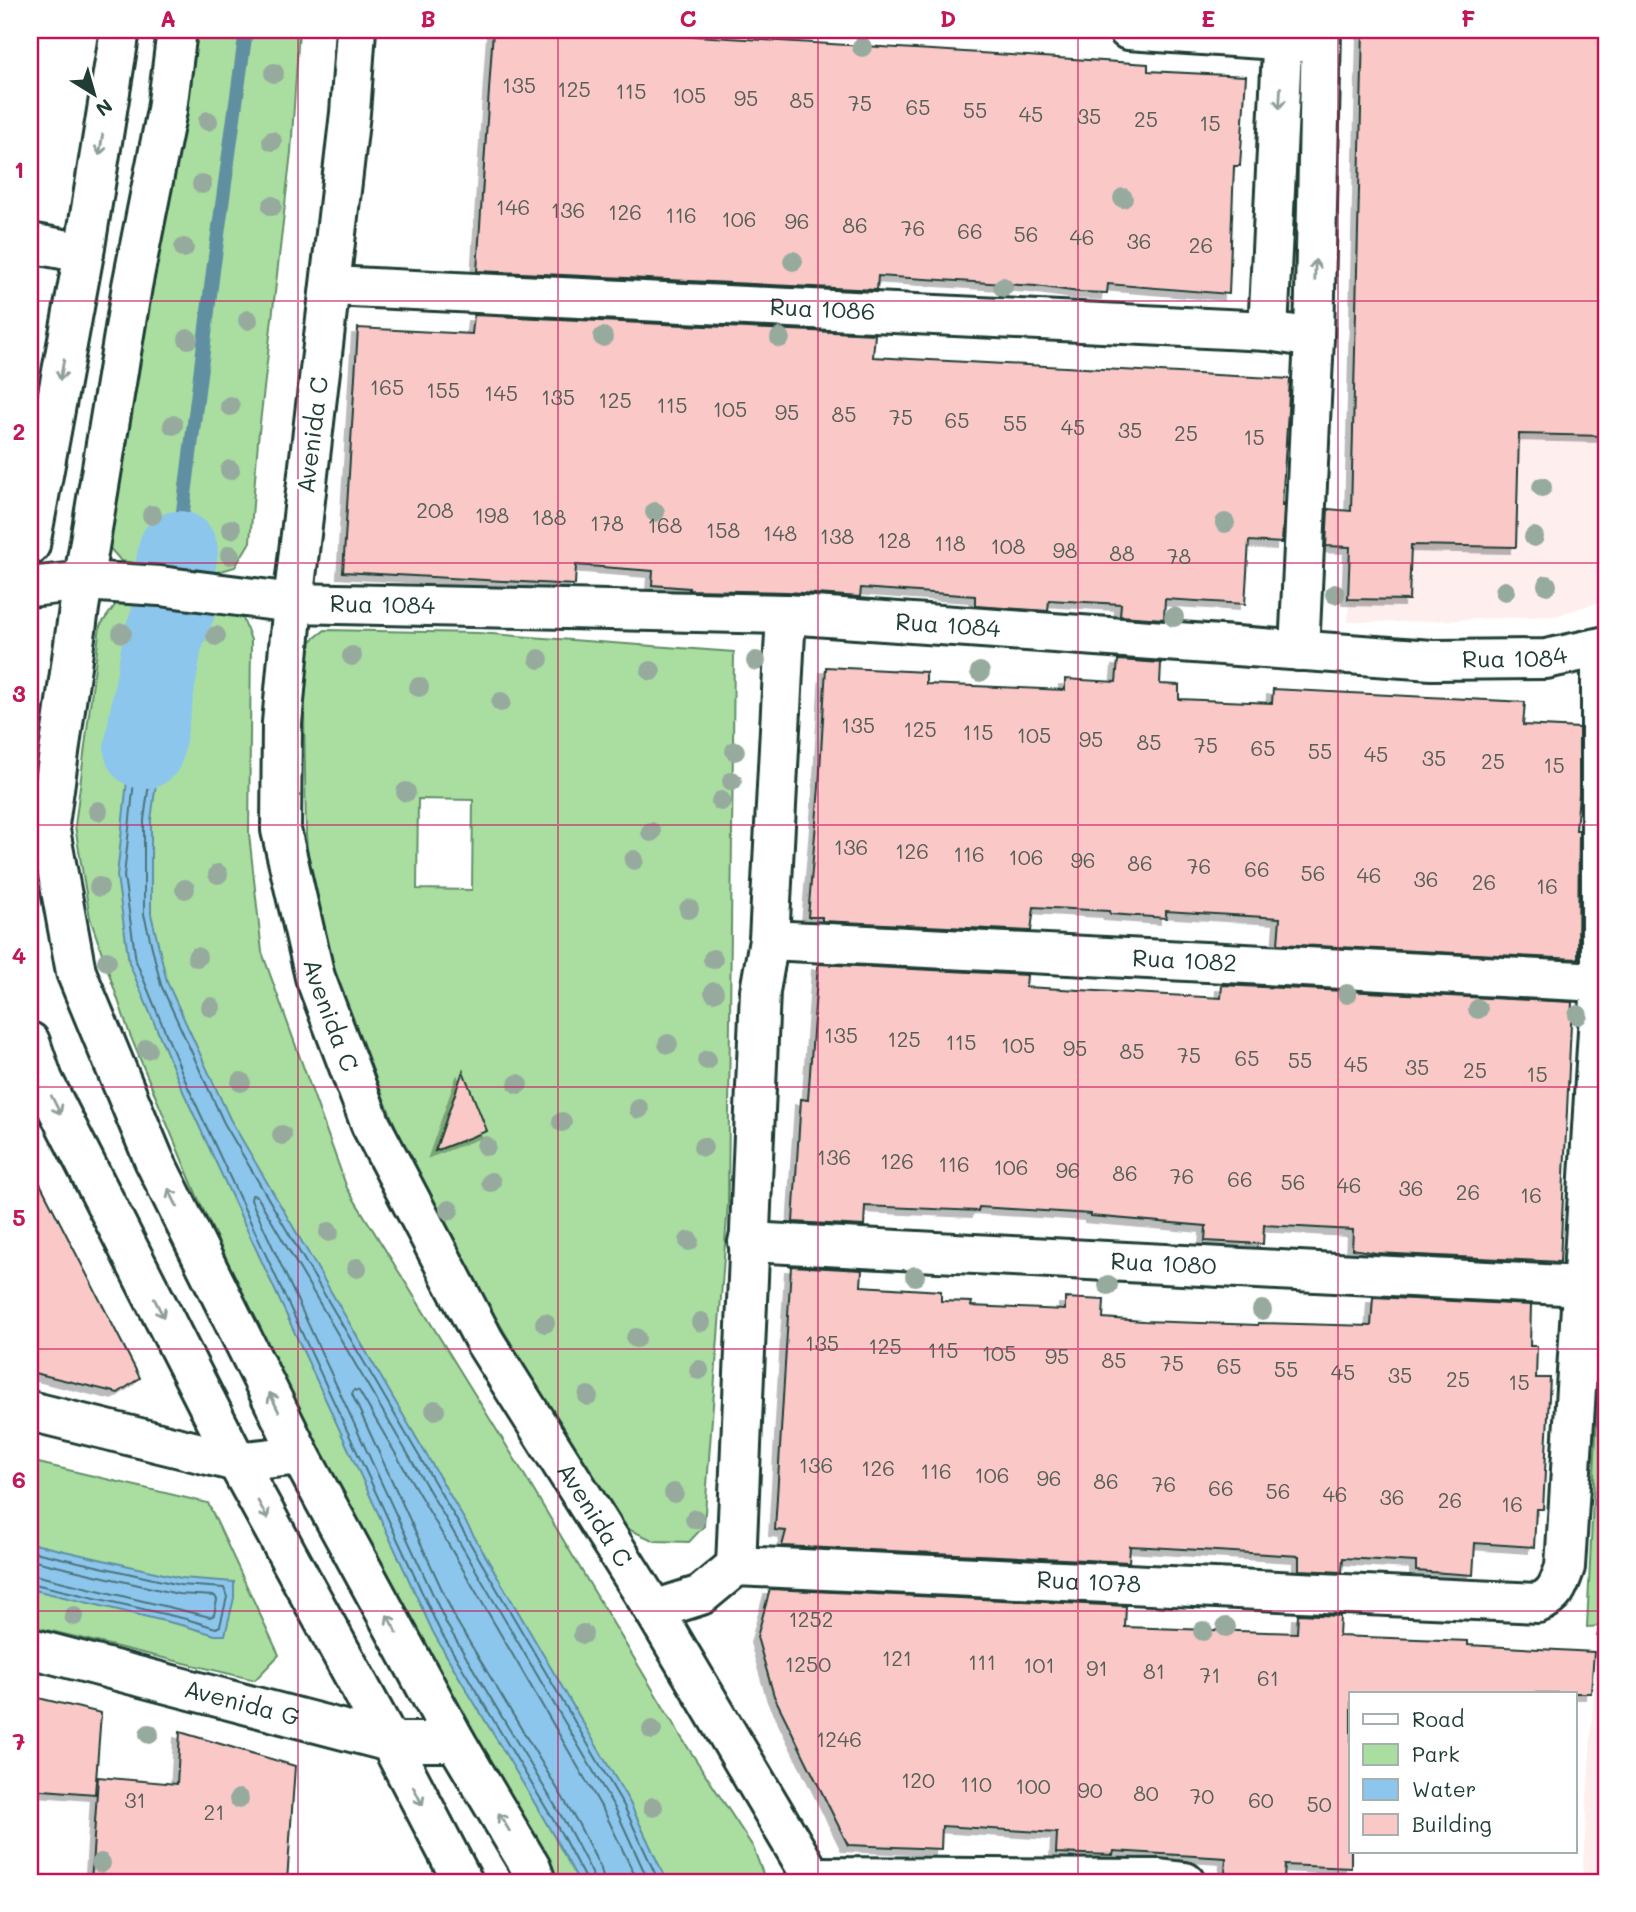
<svg xmlns="http://www.w3.org/2000/svg" width="1636" height="1912" font-family="Mali,sans-serif">
  <style>
    .built { fill: #feefee }
    .green { fill: #a9dea0; stroke: #648e6a; stroke-width: 2; fill-rule: evenodd }
    .water { fill: #8dc6ec; stroke: #618fa2; stroke-width: 2 }
    .lines { fill: none; stroke-linecap: round; stroke-linejoin: round }
    .shore { stroke: #4b747e; stroke-width: 2 }
    .stream { stroke: #618fa2; stroke-width: 14 }
    .river { stroke: #8dc6ec; stroke-width: 80 }
    .building { fill: #fac9c7; stroke: #1f3d34; stroke-width: 2; filter: url(#shadow) }
    .street-casing { stroke: #1f3d34; stroke-width: 44 }
    .secondary-casing { stroke: #1f3d34; stroke-width: 44 }
    .street { stroke: #fff; stroke-width: 38 }
    .secondary { stroke: #fff; stroke-width: 38 }
    .tree { fill: #97aa9e }
    .oneway { stroke: #8f9e9a }
    .grid { fill: none; stroke: #c2185b; stroke-width: 2; stroke-opacity: 0.55 }
    .labels { text-anchor: middle; stroke-width: 7; stroke-linejoin: round; paint-order: stroke }
    .number-label { font-size: 21px; fill: #566059 }
    .street-label { font-size: 24px; fill: #1f3d34; stroke: #fff }
    .neatline { fill: none; stroke: #c2185b; stroke-width: 2.5 }
    .grid-label { font-size: 23px; text-anchor: middle; font-weight: bold; fill: #c2185b }
  </style>
  <defs>
    <filter id="shadow"><feDropShadow dx="-6" dy="6" stdDeviation="0" flood-color="#0004"/></filter>
  </defs>
  <rect width="100%" height="100%" fill="#fff"/>
  <filter id="ink" filterUnits="userSpaceOnUse"><feTurbulence type="fractalNoise" baseFrequency=".0143" numOctaves="2"/><feDisplacementMap in="SourceGraphic" scale="14" xChannelSelector="R" yChannelSelector="G"/><feConvolveMatrix kernelMatrix="1 2 1 2 8 2 1 2 1" color-interpolation-filters="sRGB"/></filter>
  <g filter="url(#ink)">
    <g class="built">
      <path d="M1363 30H1606V600L1555 616 1405 622H1348Z"/>
      <path d="M1597 1636 1606 1637V1882H1582Z"/>
    </g>
    <g class="green">
      <path d="M193 30H299L291 152 258 441 250 542 235 567 211 574 121 561 108 546Z"/>
      <path d="M236 600 251 640 249 834 262 952 347 1188 519 1466 683 1740 753 1847 766 1882H546L484 1775 299 1411 200 1203 130 1035 90 918 75 826 100 626 118 601Z"/>
      <path d="M325 630 478 633 734 652 728 1203 704 1526 689 1542 655 1541 621 1526 428 1205 340 993 310 901 306 834 303 647ZM418 799 473 800 472 890 417 889Z"/>
      <path d="M1606 1220V1637L1597 1636 1601 1626 1587 1627Z"/>
      <path d="M30 1461 208 1503 279 1655 255 1680 30 1626Z"/>
    </g>
    <g class="water">
      <path d="M149 635 175 643 151 820V914L167 982 230 1119 630 1803 667 1882H579C534 1796 480 1716 433 1632L182 1089 129 963 117 876 132 733Z"/>
      <path d="M30 1543 181 1578 234 1582V1598L225 1635H215L185 1626 30 1589Z"/>
    </g>
    <g class="lines">
      <g class="shore">
        <path d="M30 1551 180 1585 224 1588 227 1597 220 1626 216 1628 186 1619 30 1583"/>
        <path d="M30 1560 178 1594 215 1596 217 1600 214 1615 210 1617 30 1574"/>
        <path d="M584 1882V1877L561 1833 439 1629 188 1087 136 961 124 876 139 734 154 648 157 645 165 647 167 651 144 820V914L161 985 224 1123 624 1806 659 1882"/>
        <path d="M593 1882 592 1873 569 1829 447 1625 251 1200 252 1195 257 1196 616 1810 649 1882"/>
        <path d="M604 1882 601 1869 578 1823 456 1620 352 1394 354 1390 359 1391 606 1815 638 1882"/>
      </g>
      <path class="stream" d="M178 551 213 271 246 30"/>
      <path class="river" d="M144 749 163 639 179 598 175 569 178 551"/>
    </g>
    <g class="building">
      <path d="M493 30H595L949 51 1148 64V71L1246 76 1240 166H1234L1229 294 1108 284 1107 293 1079 292 1036 286 878 276 877 290 477 271Z"/>
      <path d="M1363 30H1606V436L1519 434 1516 547 1411 545 1409 600 1348 599 1350 547 1326 546 1328 509 1351 511Z"/>
      <path d="M474 315 875 334 873 357 1290 379 1282 506H1284L1282 543 1249 541 1245 604 1165 599 1164 619 1120 616 1121 604 1049 600 1048 611 975 606V596L861 588 860 597 787 592 689 590V588L652 585 653 571 576 565 575 585 343 572 358 328 472 334Z"/>
      <path d="M1118 660 1161 663 1160 684 1179 685V699L1272 703 1273 689 1525 702 1523 725 1579 728V794L1576 830H1579L1578 959 1278 944 1280 918 1166 911V918L1110 914 1109 911 1034 907 1031 931 822 921V917H808L819 787 826 667 926 672V684L1065 690V679L1116 682Z"/>
      <path d="M818 964 1027 975 1026 987 1221 998 1222 985 1572 1002 1560 1262 1376 1253 1352 1249 1353 1230 1264 1225 1263 1244 1205 1241 1206 1226 1091 1216V1214L979 1207 978 1211 865 1206 864 1226 793 1222 801 1099 808 1100Z"/>
      <path d="M463 1071 487 1131 435 1151Z"/>
      <path d="M30 1164 140 1378 118 1393 30 1372Z"/>
      <path d="M791 1266 862 1270 861 1286 941 1291V1301L972 1302 971 1306 1065 1310V1298L1104 1300 1103 1318 1143 1321 1258 1325V1323L1371 1326 1373 1297 1531 1305 1530 1346H1537L1536 1378H1550L1543 1509H1536L1534 1547 1475 1543 1473 1575 1416 1571V1562L1343 1558 1342 1572 1299 1570V1556L1150 1547 1130 1546 1129 1562 782 1546 786 1531 775 1530Z"/>
      <path d="M770 1589 1126 1606 1125 1627 1297 1633 1298 1614 1340 1616 1339 1636 1468 1641V1645L1594 1652 1591 1693H1351V1868L1285 1865 1284 1878 1225 1875 1226 1858 1114 1851 1113 1855 1056 1853 1057 1833 942 1826 941 1849 848 1845 774 1696 757 1637Z"/>
      <path d="M30 1696 101 1713 95 1794 30 1789Z"/>
      <path d="M180 1732 295 1766 287 1882H187L136 1879V1882H91L98 1777 177 1784Z"/>
    </g>
    <g class="lines">
      <g class="street-casing">
        <g id="street">
          <path d="M1128 30 1307 42"/>
          <path d="M30 243 84 253"/>
          <path id="s1" d="M331 286 1268 331 1314 338"/>
          <path d="M1268 331 1283 30"/>
          <path id="s2" d="M30 587 84 581 160 586 293 603 786 614 1432 660 1546 659 1606 646"/>
          <path d="M1299 651 1314 338 1321 30"/>
          <path id="s3" d="M769 940 1601 982"/>
          <path id="s4" d="M748 1242 1581 1286"/>
          <path d="M736 1566 760 991 769 940 786 614"/>
          <path id="s5" d="M654 1610 701 1595 736 1566 1538 1603C1556 1596 1559 1584 1565 1567L1601 982V648"/>
          <path d="M812 1877 1159 1879 1185 1882"/>
        </g>
      </g>
      <g class="secondary-casing">
        <g id="secondary">
          <path d="M177 30 167 110 132 286 79 608 49 825 76 972 154 1160 300 1455 456 1742 531 1868 536 1882"/>
          <path id="s6" d="M356 30 350 113 293 603 282 723 281 830 315 977 371 1125 485 1342 654 1610 812 1877 813 1882"/>
          <path d="M30 545 84 253 120 30"/>
          <path d="M30 1042 43 1080 237 1462 390 1742 463 1882"/>
          <path d="M30 1411 237 1462 300 1455"/>
          <path id="s7" d="M30 1648 390 1742H456"/>
        </g>
      </g>
      <use href="#street" class="street"/>
      <use href="#secondary" class="secondary"/>
    </g>
    <g class="tree">
      <circle cx="862" cy="47" r="10"/>
      <circle cx="274" cy="73" r="10"/>
      <circle cx="208" cy="121" r="10"/>
      <circle cx="272" cy="141" r="10"/>
      <circle cx="202" cy="184" r="10"/>
      <circle cx="1123" cy="198" r="10"/>
      <circle cx="272" cy="206" r="10"/>
      <circle cx="184" cy="248" r="10"/>
      <circle cx="793" cy="261" r="10"/>
      <circle cx="1003" cy="287" r="10"/>
      <circle cx="248" cy="320" r="10"/>
      <circle cx="603" cy="337" r="10"/>
      <circle cx="780" cy="338" r="10"/>
      <circle cx="188" cy="339" r="10"/>
      <circle cx="230" cy="406" r="10"/>
      <circle cx="173" cy="425" r="10"/>
      <circle cx="230" cy="470" r="10"/>
      <circle cx="1542" cy="487" r="10"/>
      <circle cx="655" cy="512" r="10"/>
      <circle cx="152" cy="515" r="10"/>
      <circle cx="1225" cy="523" r="10"/>
      <circle cx="231" cy="529" r="10"/>
      <circle cx="1534" cy="537" r="10"/>
      <circle cx="230" cy="555" r="10"/>
      <circle cx="1547" cy="585" r="10"/>
      <circle cx="1505" cy="591" r="10"/>
      <circle cx="1335" cy="594" r="10"/>
      <circle cx="1174" cy="617" r="10"/>
      <circle cx="122" cy="633" r="10"/>
      <circle cx="216" cy="636" r="10"/>
      <circle cx="352" cy="656" r="10"/>
      <circle cx="539" cy="659" r="10"/>
      <circle cx="756" cy="661" r="10"/>
      <circle cx="651" cy="671" r="10"/>
      <circle cx="980" cy="672" r="10"/>
      <circle cx="419" cy="687" r="10"/>
      <circle cx="501" cy="702" r="10"/>
      <circle cx="735" cy="751" r="10"/>
      <circle cx="732" cy="781" r="10"/>
      <circle cx="406" cy="792" r="10"/>
      <circle cx="721" cy="801" r="10"/>
      <circle cx="98" cy="811" r="10"/>
      <circle cx="651" cy="832" r="10"/>
      <circle cx="634" cy="860" r="10"/>
      <circle cx="218" cy="874" r="10"/>
      <circle cx="99" cy="887" r="10"/>
      <circle cx="185" cy="889" r="10"/>
      <circle cx="689" cy="909" r="10"/>
      <circle cx="197" cy="957" r="10"/>
      <circle cx="713" cy="959" r="10"/>
      <circle cx="107" cy="961" r="10"/>
      <circle cx="714" cy="992" r="10"/>
      <circle cx="1347" cy="994" r="10"/>
      <circle cx="211" cy="1007" r="10"/>
      <circle cx="1478" cy="1009" r="10"/>
      <circle cx="1578" cy="1015" r="10"/>
      <circle cx="668" cy="1044" r="10"/>
      <circle cx="147" cy="1049" r="10"/>
      <circle cx="707" cy="1060" r="10"/>
      <circle cx="241" cy="1082" r="10"/>
      <circle cx="518" cy="1084" r="10"/>
      <circle cx="639" cy="1109" r="10"/>
      <circle cx="562" cy="1122" r="10"/>
      <circle cx="282" cy="1135" r="10"/>
      <circle cx="486" cy="1146" r="10"/>
      <circle cx="703" cy="1147" r="10"/>
      <circle cx="491" cy="1182" r="10"/>
      <circle cx="449" cy="1210" r="10"/>
      <circle cx="329" cy="1232" r="10"/>
      <circle cx="689" cy="1241" r="10"/>
      <circle cx="357" cy="1268" r="10"/>
      <circle cx="915" cy="1276" r="10"/>
      <circle cx="1108" cy="1285" r="10"/>
      <circle cx="1262" cy="1310" r="10"/>
      <circle cx="701" cy="1322" r="10"/>
      <circle cx="545" cy="1323" r="10"/>
      <circle cx="636" cy="1338" r="10"/>
      <circle cx="699" cy="1370" r="10"/>
      <circle cx="588" cy="1396" r="10"/>
      <circle cx="435" cy="1410" r="10"/>
      <circle cx="674" cy="1493" r="10"/>
      <circle cx="695" cy="1519" r="10"/>
      <circle cx="74" cy="1616" r="10"/>
      <circle cx="1226" cy="1627" r="10"/>
      <circle cx="1203" cy="1631" r="10"/>
      <circle cx="583" cy="1634" r="10"/>
      <circle cx="652" cy="1730" r="10"/>
      <circle cx="149" cy="1734" r="10"/>
      <circle cx="239" cy="1799" r="10"/>
      <circle cx="653" cy="1807" r="10"/>
      <circle cx="101" cy="1863" r="10"/>
    </g>
    <defs><path id="oneway-shaft" d="M-6 0H5M1.5-3L5.5 0L1.5 3" fill="none" stroke-width="1.6" stroke-linecap="round" stroke-linejoin="round" transform="scale(1.75)"/></defs>
    <g class="oneway">
      <use href="#oneway-shaft" transform="translate(1280 98) rotate(93)"/>
      <use href="#oneway-shaft" transform="translate(101 145) rotate(99)"/>
      <use href="#oneway-shaft" transform="translate(1315 270) rotate(-89)"/>
      <use href="#oneway-shaft" transform="translate(62 370) rotate(100)"/>
      <use href="#oneway-shaft" transform="translate(56 1105) rotate(63)"/>
      <use href="#oneway-shaft" transform="translate(173 1198) rotate(-116)"/>
      <use href="#oneway-shaft" transform="translate(159 1308) rotate(63)"/>
      <use href="#oneway-shaft" transform="translate(274 1402) rotate(-116)"/>
      <use href="#oneway-shaft" transform="translate(263 1510) rotate(61)"/>
      <use href="#oneway-shaft" transform="translate(392 1624) rotate(-119)"/>
      <use href="#oneway-shaft" transform="translate(418 1796) rotate(63)"/>
      <use href="#oneway-shaft" transform="translate(504 1822) rotate(-121)"/>
    </g>
  </g>
  <path class="grid" d="M298 30V1882M558 30V1882M818 30V1882M1078 30V1882M1338 30V1882M30 301H1606M30 563H1606M30 825H1606M30 1087H1606M30 1349H1606M30 1611H1606"/>
  <g class="labels">
    <g class="number-label">
      <text x="519" y="93">135</text>
      <text x="574" y="97">125</text>
      <text x="631" y="99">115</text>
      <text x="689" y="103">105</text>
      <text x="746" y="106">95</text>
      <text x="802" y="108">85</text>
      <text x="860" y="111">75</text>
      <text x="918" y="115">65</text>
      <text x="975" y="118">55</text>
      <text x="1031" y="122">45</text>
      <text x="1089" y="124">35</text>
      <text x="1146" y="127">25</text>
      <text x="1210" y="131">15</text>
      <text x="513" y="215">146</text>
      <text x="568" y="218">136</text>
      <text x="625" y="220">126</text>
      <text x="681" y="223">116</text>
      <text x="739" y="227">106</text>
      <text x="797" y="229">96</text>
      <text x="855" y="233">86</text>
      <text x="913" y="236">76</text>
      <text x="970" y="239">66</text>
      <text x="1026" y="242">56</text>
      <text x="1082" y="245">46</text>
      <text x="1139" y="249">36</text>
      <text x="1201" y="253">26</text>
      <text x="387" y="395">165</text>
      <text x="443" y="398">155</text>
      <text x="501" y="401">145</text>
      <text x="558" y="405">135</text>
      <text x="615" y="408">125</text>
      <text x="672" y="413">115</text>
      <text x="730" y="417">105</text>
      <text x="787" y="420">95</text>
      <text x="844" y="422">85</text>
      <text x="901" y="425">75</text>
      <text x="957" y="428">65</text>
      <text x="1015" y="431">55</text>
      <text x="1073" y="435">45</text>
      <text x="1130" y="438">35</text>
      <text x="1186" y="441">25</text>
      <text x="1254" y="445">15</text>
      <text x="435" y="518">208</text>
      <text x="492" y="523">198</text>
      <text x="549" y="525">188</text>
      <text x="607" y="531">178</text>
      <text x="665" y="533">168</text>
      <text x="723" y="538">158</text>
      <text x="780" y="541">148</text>
      <text x="837" y="544">138</text>
      <text x="894" y="548">128</text>
      <text x="950" y="551">118</text>
      <text x="1008" y="554">108</text>
      <text x="1065" y="558">98</text>
      <text x="1122" y="561">88</text>
      <text x="1179" y="564">78</text>
      <text x="858" y="733">135</text>
      <text x="920" y="737">125</text>
      <text x="978" y="740">115</text>
      <text x="1034" y="743">105</text>
      <text x="1091" y="747">95</text>
      <text x="1149" y="750">85</text>
      <text x="1206" y="753">75</text>
      <text x="1263" y="756">65</text>
      <text x="1320" y="759">55</text>
      <text x="1376" y="762">45</text>
      <text x="1434" y="766">35</text>
      <text x="1493" y="769">25</text>
      <text x="1554" y="773">15</text>
      <text x="851" y="855">136</text>
      <text x="912" y="859">126</text>
      <text x="969" y="862">116</text>
      <text x="1026" y="865">106</text>
      <text x="1083" y="868">96</text>
      <text x="1140" y="871">86</text>
      <text x="1199" y="874">76</text>
      <text x="1257" y="877">66</text>
      <text x="1313" y="881">56</text>
      <text x="1369" y="883">46</text>
      <text x="1426" y="887">36</text>
      <text x="1484" y="890">26</text>
      <text x="1547" y="894">16</text>
      <text x="841" y="1043">135</text>
      <text x="904" y="1047">125</text>
      <text x="961" y="1050">115</text>
      <text x="1018" y="1053">105</text>
      <text x="1075" y="1056">95</text>
      <text x="1132" y="1059">85</text>
      <text x="1189" y="1063">75</text>
      <text x="1247" y="1066">65</text>
      <text x="1300" y="1068">55</text>
      <text x="1356" y="1072">45</text>
      <text x="1417" y="1075">35</text>
      <text x="1475" y="1078">25</text>
      <text x="1537" y="1082">15</text>
      <text x="834" y="1165">136</text>
      <text x="897" y="1169">126</text>
      <text x="954" y="1172">116</text>
      <text x="1011" y="1175">106</text>
      <text x="1068" y="1178">96</text>
      <text x="1125" y="1181">86</text>
      <text x="1182" y="1184">76</text>
      <text x="1240" y="1187">66</text>
      <text x="1293" y="1190">56</text>
      <text x="1349" y="1193">46</text>
      <text x="1411" y="1196">36</text>
      <text x="1468" y="1200">26</text>
      <text x="1531" y="1203">16</text>
      <text x="822" y="1351">135</text>
      <text x="885" y="1354">125</text>
      <text x="943" y="1358">115</text>
      <text x="999" y="1361">105</text>
      <text x="1057" y="1364">95</text>
      <text x="1114" y="1368">85</text>
      <text x="1172" y="1371">75</text>
      <text x="1229" y="1374">65</text>
      <text x="1286" y="1377">55</text>
      <text x="1343" y="1380">45</text>
      <text x="1400" y="1383">35</text>
      <text x="1458" y="1387">25</text>
      <text x="1519" y="1390">15</text>
      <text x="816" y="1473">136</text>
      <text x="878" y="1476">126</text>
      <text x="936" y="1479">116</text>
      <text x="992" y="1483">106</text>
      <text x="1049" y="1486">96</text>
      <text x="1106" y="1489">86</text>
      <text x="1164" y="1492">76</text>
      <text x="1221" y="1496">66</text>
      <text x="1278" y="1499">56</text>
      <text x="1335" y="1502">46</text>
      <text x="1392" y="1505">36</text>
      <text x="1450" y="1508">26</text>
      <text x="1512" y="1512">16</text>
      <text x="811" y="1627">1252</text>
      <text x="897" y="1666">121</text>
      <text x="982" y="1670">111</text>
      <text x="808" y="1672">1250</text>
      <text x="1039" y="1673">101</text>
      <text x="1097" y="1676">91</text>
      <text x="1154" y="1679">81</text>
      <text x="1210" y="1683">71</text>
      <text x="1268" y="1686">61</text>
      <text x="839" y="1747">1246</text>
      <text x="918" y="1788">120</text>
      <text x="976" y="1792">110</text>
      <text x="1033" y="1794">100</text>
      <text x="1090" y="1798">90</text>
      <text x="1146" y="1801">80</text>
      <text x="1202" y="1804">70</text>
      <text x="135" y="1808">31</text>
      <text x="1261" y="1808">60</text>
      <text x="1319" y="1812">50</text>
      <text x="214" y="1820">21</text>
    </g>
    <g class="street-label">
      <text dy="8" stroke="none"><textPath href="#s1" startOffset="492">Rua 1086</textPath></text>
      <text transform="translate(313 435) rotate(-83)" y="8">Avenida C</text>
      <text dy="8" stroke="none"><textPath href="#s2" startOffset="354">Rua 1084</textPath></text>
      <text dy="8" stroke="none"><textPath href="#s2" startOffset="920">Rua 1084</textPath></text>
      <text dy="8" stroke="none"><textPath href="#s2" startOffset="1488">Rua 1084</textPath></text>
      <text dy="8" stroke="none"><textPath href="#s3" startOffset="416">Rua 1082</textPath></text>
      <text dy="8" stroke="none"><textPath href="#s6" startOffset="996">Avenida C</textPath></text>
      <text dy="8" stroke="none"><textPath href="#s4" startOffset="416">Rua 1080</textPath></text>
      <text dy="8" stroke="none"><textPath href="#s6" startOffset="1563">Avenida C</textPath></text>
      <text dy="8" stroke="none"><textPath href="#s5" startOffset="448">Rua 1078</textPath></text>
      <text dy="8" stroke="none"><textPath href="#s7" startOffset="219">Avenida G</textPath></text>
    </g>
  </g>
  <rect width="1636" height="1912" fill="none" stroke="#fff" stroke-width="77"/>
  <rect x="1349" y="1692" width="228" height="161" fill="#ffffff" stroke="#a5b1ae" stroke-width="2"/>
  <rect x="1363" y="1714" width="35" height="10" fill="#ffffff" stroke="#a5b1ae" stroke-width="2"/>
  <text x="1412" y="1727" font-size="21" fill="#1f3d34">Road</text>
  <rect x="1363" y="1744" width="35" height="21" fill="#a9dea0" stroke="#a5b1ae" stroke-width="2"/>
  <text x="1412" y="1762" font-size="21" fill="#1f3d34">Park</text>
  <rect x="1363" y="1779" width="35" height="21" fill="#8dc6ec" stroke="#a5b1ae" stroke-width="2"/>
  <text x="1412" y="1797" font-size="21" fill="#1f3d34">Water</text>
  <rect x="1363" y="1814" width="35" height="21" fill="#fac9c7" stroke="#a5b1ae" stroke-width="2"/>
  <text x="1412" y="1832" font-size="21" fill="#1f3d34">Building</text>
  <g transform="translate(94 94) rotate(143)" stroke="#ffffff" stroke-width="5" paint-order="stroke">
  <path d="M0-5L12 26L0 18L-12 26Z" fill="#1f3d34"/>
  <text y="-10" font-size="19" font-weight="bold" text-anchor="middle" fill="#1f3d34">N</text>
  </g>
  <rect x="38" y="38" width="1560" height="1836" class="neatline"/>
  <g class="grid-label">
    <text x="168" y="27">A</text>
    <text x="428" y="27">B</text>
    <text x="688" y="27">C</text>
    <text x="948" y="27">D</text>
    <text x="1208" y="27">E</text>
    <text x="1468" y="27">F</text>
    <text x="19" y="178">1</text>
    <text x="19" y="440">2</text>
    <text x="19" y="702">3</text>
    <text x="19" y="964">4</text>
    <text x="19" y="1226">5</text>
    <text x="19" y="1488">6</text>
    <text x="19" y="1750">7</text>
  </g>
</svg>
